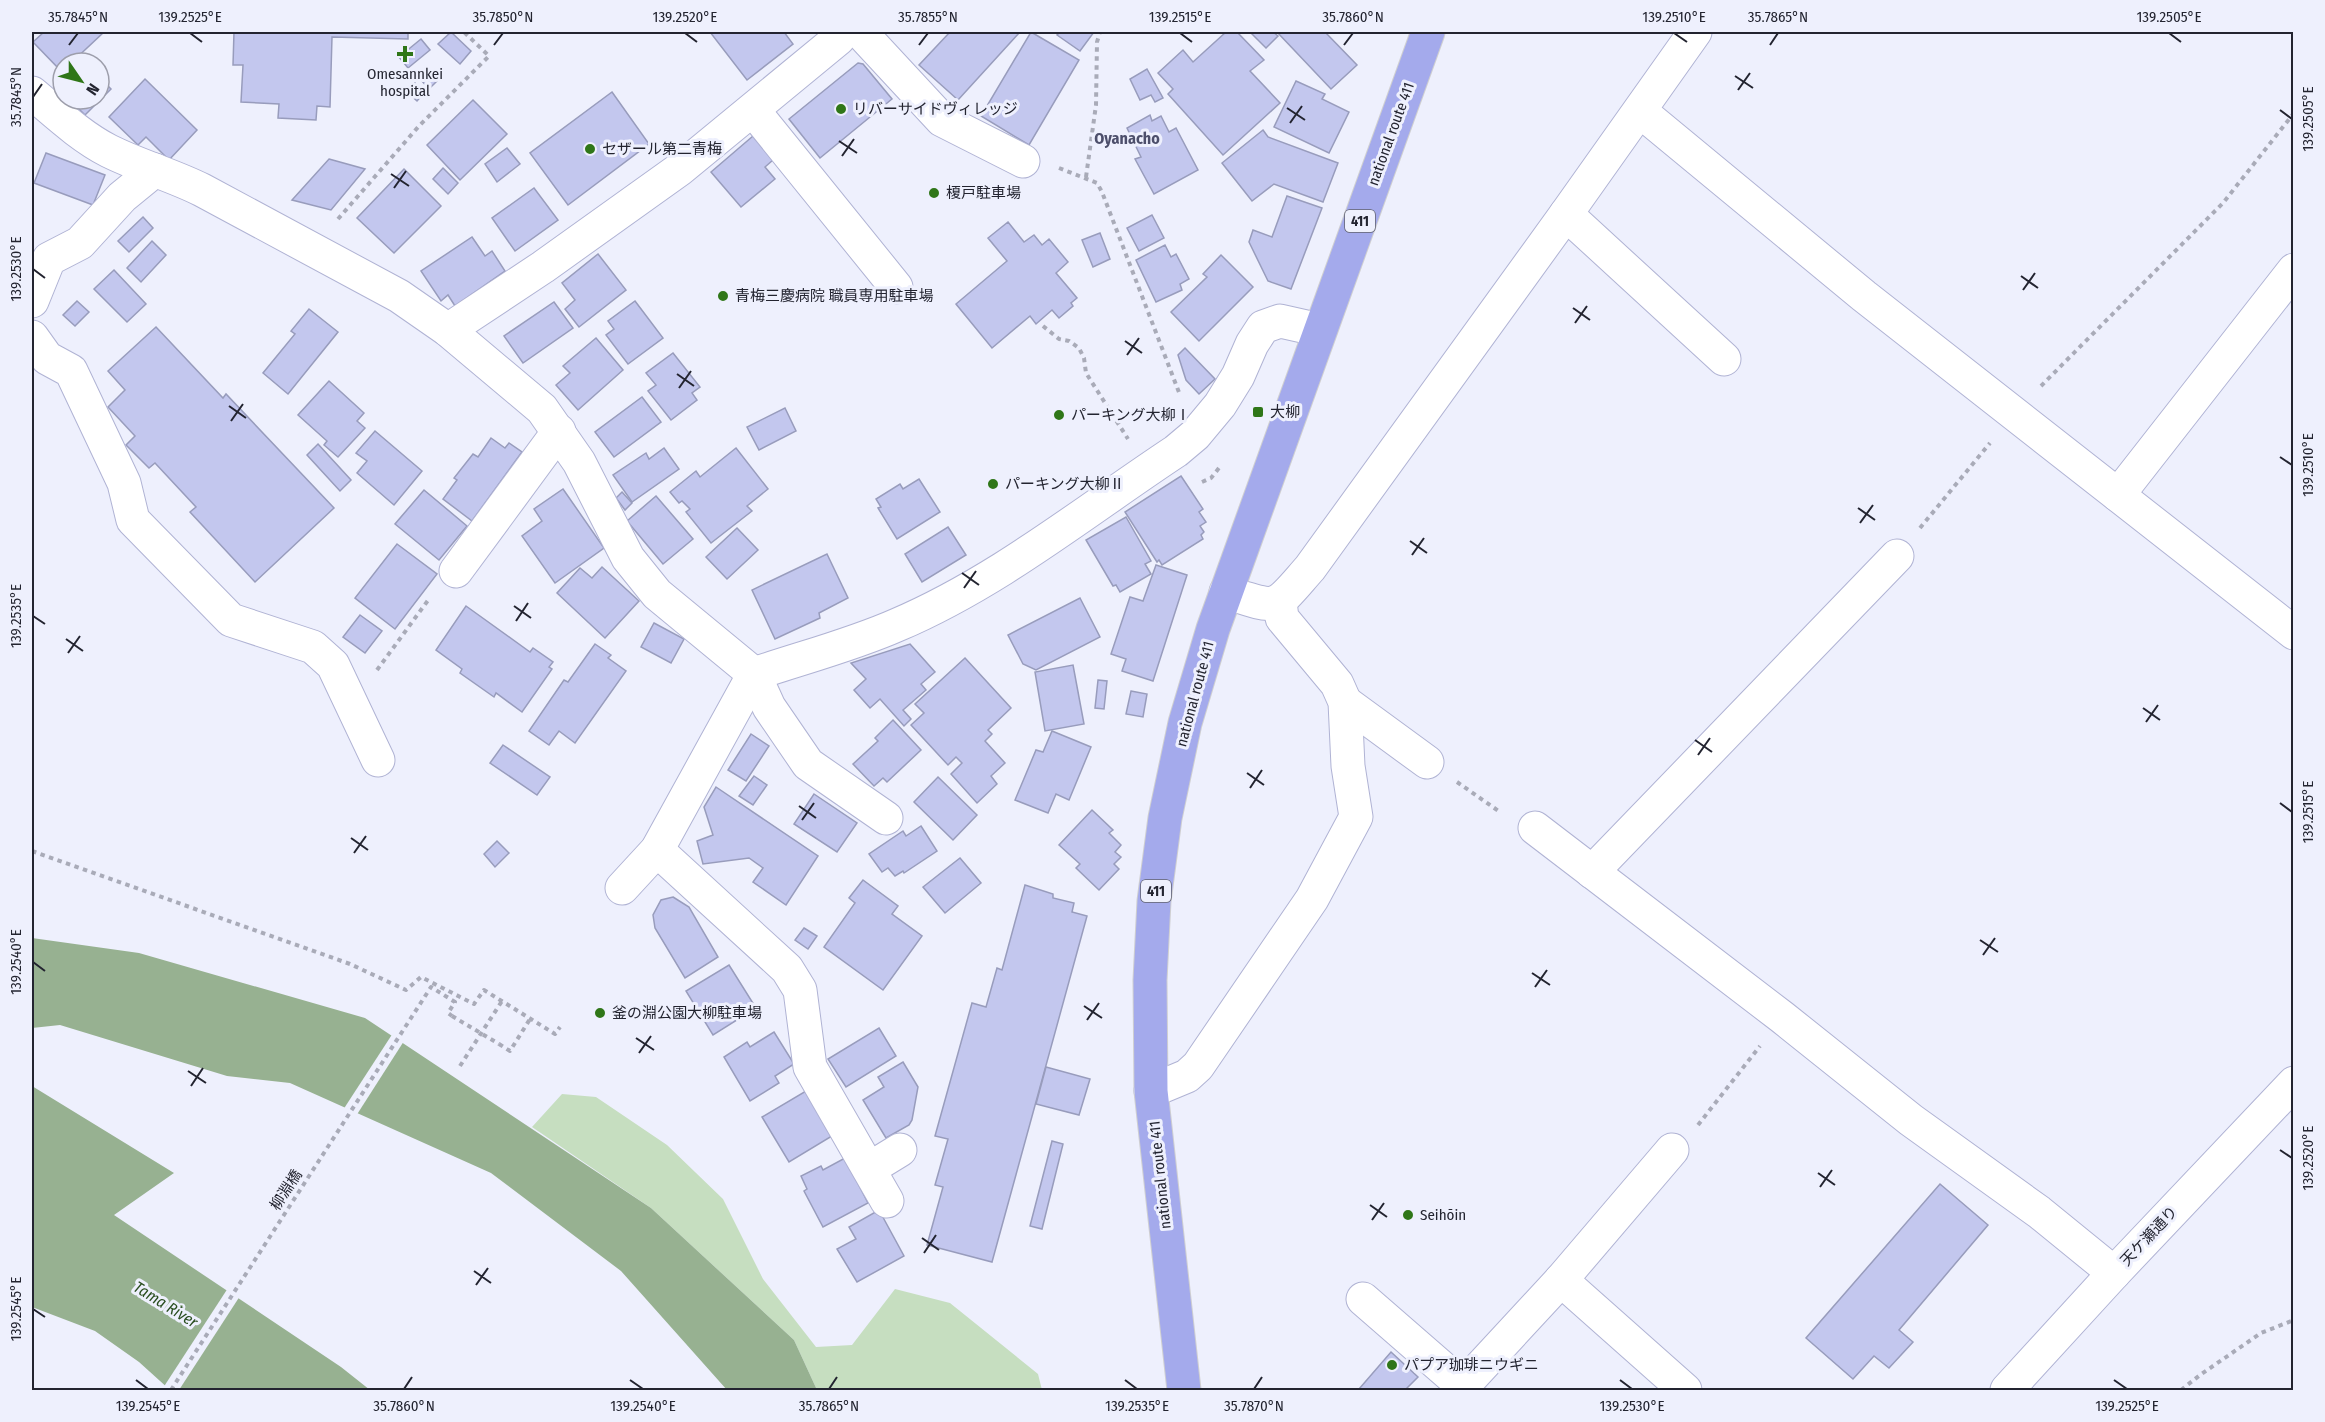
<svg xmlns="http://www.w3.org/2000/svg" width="2325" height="1422" font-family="'Fira Sans Condensed','Noto Sans JP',sans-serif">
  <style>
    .green { fill: #c6dec0 }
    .water { fill: #97b191 }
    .pier { fill: #eef0fd }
    .building { fill: #c3c7ee; stroke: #989cbc; stroke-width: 1.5 }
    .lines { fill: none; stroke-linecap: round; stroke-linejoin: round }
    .minor-casing { stroke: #b0b3d4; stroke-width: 35 }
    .highway-casing { stroke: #cfcfd1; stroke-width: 35 }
    .path { stroke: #a9abb8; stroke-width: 4; stroke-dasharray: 4.5 4.5; stroke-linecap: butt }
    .minor { stroke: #fff; stroke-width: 33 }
    .highway { stroke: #a4aaec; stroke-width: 33 }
    .path-bridge { stroke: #a9abb8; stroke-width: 4; stroke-dasharray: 4.5 4.5; stroke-linecap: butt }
    .ticks { fill: none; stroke: #232430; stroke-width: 2 }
    .poi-dot { fill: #2f7618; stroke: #eef0fd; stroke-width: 2 }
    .labels { text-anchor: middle; stroke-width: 6; stroke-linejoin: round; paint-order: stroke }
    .shield { fill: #eef0fd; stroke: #60616e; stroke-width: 1.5 }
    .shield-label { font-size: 14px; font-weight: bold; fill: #232430 }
    .poi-label { font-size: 15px; fill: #232430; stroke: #eef0fd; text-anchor: start }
    .street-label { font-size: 15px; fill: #232430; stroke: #eef0fd }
    .neighbourhood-label { font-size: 16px; font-weight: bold; fill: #4d4f6b; stroke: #eef0fd }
    .water-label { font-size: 16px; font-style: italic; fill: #2a4e20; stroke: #eef0fd }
    .neatline { fill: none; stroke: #232430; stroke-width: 2 }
    .ticks-label { font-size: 15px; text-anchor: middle; fill: #232430 }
  </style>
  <rect width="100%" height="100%" fill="#eef0fd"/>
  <path class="green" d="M562 1094 596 1097 667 1145 723 1199 763 1279 816 1347 852 1345 895 1289 950 1303 1038 1374 1042 1390H817L794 1340 651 1208 532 1127Z"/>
  <g class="water">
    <path d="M32 938 139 953 365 1018 651 1208 794 1340 817 1390H727L621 1271 491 1173 290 1083 227 1076 60 1025 32 1028Z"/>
    <path d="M32 1086 174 1173 114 1215 341 1367 370 1390H170L139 1362 95 1331 32 1307Z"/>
  </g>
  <g class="pier">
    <path d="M393 1033 404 1041 356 1116 343 1110Z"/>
    <path d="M228 1288 240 1296 179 1390H166L163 1388Z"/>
  </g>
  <g class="building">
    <path d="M44 32H104L71 63H63L62 72 33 42Z"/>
    <path d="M234 32H408V39L332 37 330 107 317 106 316 120 278 118 279 104 241 102 243 65H233Z"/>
    <path d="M451 32 471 51 460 64 438 44Z"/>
    <path d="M710 32H784L793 44 747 80Z"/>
    <path d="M950 32H1020L958 100 919 65Z"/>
    <path d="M1031 32 1079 60 1029 145 981 116Z"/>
    <path d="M1060 32H1094L1080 51 1057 35Z"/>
    <path d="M1226 32H1237L1264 60 1250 71 1280 103 1223 155 1168 94 1173 89 1158 73 1183 50 1193 62Z"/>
    <path d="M1250 32H1273L1278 36 1266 48Z"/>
    <path d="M1277 32H1325L1357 65 1331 89Z"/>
    <path d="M421 39 430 50 408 68 399 57Z"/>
    <path d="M858 63 863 64 892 99 820 158 789 119Z"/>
    <path d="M431 69 440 78 429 89 421 80Z"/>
    <path d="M1147 69 1163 98 1155 102 1151 95 1140 100 1130 79Z"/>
    <path d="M99 77 111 89 85 115 69 99H99Z"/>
    <path d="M145 79 197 130 169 160 146 137 138 145 109 117Z"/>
    <path d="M1296 81 1325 94 1322 99 1349 112 1329 153 1274 127Z"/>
    <path d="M415 83 425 92 417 101 407 92Z"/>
    <path d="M612 92 649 144 568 205 530 153Z"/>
    <path d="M473 100 507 134 460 180 427 145Z"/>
    <path d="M1150 115 1152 121 1161 116 1169 132 1176 128 1198 170 1154 194 1135 159 1141 157 1127 128Z"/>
    <path d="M1263 130 1268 137 1338 163 1323 202 1274 184 1252 201 1222 163Z"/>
    <path d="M753 136 773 160 765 167 775 179 741 207 711 172Z"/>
    <path d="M507 148 520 164 497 182 485 164Z"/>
    <path d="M46 153 105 175 93 205 34 183Z"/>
    <path d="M329 159 365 169 331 210 292 200Z"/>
    <path d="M443 168 458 183 448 194 433 179Z"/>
    <path d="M404 169 441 206 394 253 357 218Z"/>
    <path d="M534 188 558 220 515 251 492 218Z"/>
    <path d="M1287 196 1322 208 1291 289 1268 281 1249 242 1253 230 1272 237Z"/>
    <path d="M1152 215 1164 238 1139 251 1127 228Z"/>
    <path d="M143 217 153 228 129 252 118 241Z"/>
    <path d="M1008 222 1024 242 1034 235 1042 245 1049 239 1068 262 1056 273 1077 298 1071 303 1073 306 1059 318 1052 310 1036 324 1030 316 992 348 956 304 1007 261 988 238Z"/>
    <path d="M1100 233 1110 259 1093 267 1082 240Z"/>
    <path d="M472 237 485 256 492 251 505 271 455 306 448 295 441 301 421 271Z"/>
    <path d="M152 241 166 255 141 282 127 268Z"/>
    <path d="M1165 245 1171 257 1176 254 1189 279 1180 284 1182 290 1156 302 1136 260Z"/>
    <path d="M598 254 626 290 579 327 565 309 575 300 562 283Z"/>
    <path d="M1221 255 1253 287 1199 341 1171 312 1207 277 1203 274Z"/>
    <path d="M114 270 146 304 127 322 94 289Z"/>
    <path d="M77 301 89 312 75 326 63 315Z"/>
    <path d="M635 301 663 338 628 364 606 335 614 329 608 321Z"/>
    <path d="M554 302 573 328 523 363 504 336Z"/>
    <path d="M309 309 338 332 288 394 263 373 295 334 291 331Z"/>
    <path d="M156 327 223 398 226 394 334 508 255 582 190 512 196 507 155 463 149 468 126 445 135 436 108 407 125 390 108 371Z"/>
    <path d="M596 338 623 370 578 410 556 385 570 373 563 366Z"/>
    <path d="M1185 348 1215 379 1199 394 1186 380 1178 355Z"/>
    <path d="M673 353 700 387 692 393 697 400 671 420 648 391 656 385 646 373Z"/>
    <path d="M329 381 364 413 357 421 365 428 338 457 324 445 327 441 298 415Z"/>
    <path d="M642 397 661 422 614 457 595 432Z"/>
    <path d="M785 408 796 431 759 450 747 427Z"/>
    <path d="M375 431 422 471 394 505 357 473 367 461 356 453Z"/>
    <path d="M491 438 505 448 509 443 522 452 472 521 443 499 457 480 454 478 473 454 478 457Z"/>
    <path d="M318 444 351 480 340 491 307 455Z"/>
    <path d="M664 448 679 469 632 502 613 475 646 453 649 459Z"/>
    <path d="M736 448 768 489 747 506 752 511 711 543 686 512 690 509 682 501 679 503 670 492 696 471 700 477Z"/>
    <path d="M1181 476 1203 509 1199 512 1206 522 1200 526 1204 532 1201 535 1203 539 1162 565 1159 560 1157 562 1125 512Z"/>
    <path d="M919 479 940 512 897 539 878 508 881 507 876 499 900 484 903 489Z"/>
    <path d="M563 489 604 548 555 583 522 536 542 521 534 509Z"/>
    <path d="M424 490 467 526 439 560 395 524Z"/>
    <path d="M622 492 632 503 625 510 616 498Z"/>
    <path d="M656 496 693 539 663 564 627 521Z"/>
    <path d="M1126 517 1151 561 1145 564 1151 574 1120 592 1116 585 1113 586 1086 540Z"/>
    <path d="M948 527 966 555 922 582 905 554Z"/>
    <path d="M737 528 758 550 727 579 706 557Z"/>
    <path d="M397 544 437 574 395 629 355 598Z"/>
    <path d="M827 554 848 598 819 613 820 618 775 639 752 590Z"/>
    <path d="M1156 565 1187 575 1153 681 1122 671 1126 659 1111 654 1130 597 1143 601Z"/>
    <path d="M602 567 639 601 605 638 557 593 580 568 592 578Z"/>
    <path d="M1080 598 1100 637 1036 670 1023 664 1008 635Z"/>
    <path d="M466 606 530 652 533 648 553 662 549 667 552 669 522 712 496 693 494 697 460 673 462 669 436 650Z"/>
    <path d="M360 615 382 631 365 653 343 637Z"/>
    <path d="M654 623 684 639 671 663 641 647Z"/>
    <path d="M595 644 611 655 608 658 626 671 575 743 559 731 549 745 529 731 564 680 568 682Z"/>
    <path d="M910 644 935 672 921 684 926 690 903 710 911 719 904 726 880 699 870 708 854 690 866 679 851 663Z"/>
    <path d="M965 658 1011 708 988 730 992 734 985 741 1005 763 991 776 997 784 977 803 951 774 962 763 956 757 948 765 911 725 924 713 915 704Z"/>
    <path d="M1073 665 1084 724 1045 731 1035 672Z"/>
    <path d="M1098 680 1107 681 1104 709 1095 708Z"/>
    <path d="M1131 691 1147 694 1143 717 1126 714Z"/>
    <path d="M893 720 921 750 887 782 883 778 874 786 853 764 878 741 875 738Z"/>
    <path d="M1052 731 1091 747 1069 800 1056 794 1048 813 1015 800 1036 750 1043 752Z"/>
    <path d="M751 734 769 746 746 781 728 770Z"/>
    <path d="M503 745 550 777 537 795 490 763Z"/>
    <path d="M754 776 767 785 753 805 739 796Z"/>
    <path d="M938 777 977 815 953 840 914 802Z"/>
    <path d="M716 787 818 856 786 905 753 882 763 868 749 858 703 864 697 841 713 835 704 807Z"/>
    <path d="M814 794 857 823 837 852 794 824Z"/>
    <path d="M1092 810 1113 830 1109 833 1121 845 1115 852 1121 857 1114 864 1119 869 1099 890 1076 868 1080 864 1059 845Z"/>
    <path d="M921 826 937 851 904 873 903 871 895 876 888 868 882 872 869 854 903 831 906 836Z"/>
    <path d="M497 841 509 853 495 867 484 854Z"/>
    <path d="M960 858 981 883 945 913 923 887Z"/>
    <path d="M863 880 898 906 892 914 922 936 883 990 824 947 855 903 849 898Z"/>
    <path d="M1025 885 1053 894V898L1074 903 1072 912 1087 916 992 1262 927 1245 943 1187 935 1185 948 1139 935 1136 972 1003 986 1007 997 968 1002 970Z"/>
    <path d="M673 897 689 907 718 957 685 978 655 928 653 915 661 900Z"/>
    <path d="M804 928 817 936 808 949 795 940Z"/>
    <path d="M729 965 756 1008 713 1035 686 991Z"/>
    <path d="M879 1028 896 1056 846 1087 828 1059Z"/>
    <path d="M774 1032 794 1064 775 1076 779 1083 750 1101 724 1057 747 1042 750 1047Z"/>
    <path d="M903 1062 918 1087 912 1120 909 1125 886 1138 863 1100 884 1087 878 1077Z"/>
    <path d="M1046 1067 1090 1079 1079 1115 1036 1104Z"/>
    <path d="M806 1091 832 1136 789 1162 762 1117Z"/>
    <path d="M1052 1141 1063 1144 1042 1229 1030 1226Z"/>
    <path d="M845 1158 868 1203 823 1227 804 1191 807 1189 801 1176 821 1166 823 1170Z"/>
    <path d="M1940 1184 1988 1225 1899 1330 1913 1342 1889 1368 1874 1356 1853 1379 1806 1338Z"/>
    <path d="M879 1210 904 1256 857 1282 837 1249 856 1239 849 1227Z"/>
    <path d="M1391 1352 1418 1377 1405 1390H1361L1359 1389Z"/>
  </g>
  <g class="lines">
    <g class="minor-casing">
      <g id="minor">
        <path d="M863 32 865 37 942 120 1023 161"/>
        <path d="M32 93C56 113 80 136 109 151 139 166 172 175 202 190L399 296 448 330 542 409 579 462 628 558 657 594 754 674 769 707 808 764 886 818"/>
        <path d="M753 110 896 287"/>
        <path d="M1640 111 1864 296 2294 633"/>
        <path d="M1566 214 1724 359"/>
        <path d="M32 301 49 259 80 243 122 197 155 170"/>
        <path d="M448 330 543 267 680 169 838 39 844 32"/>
        <path d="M32 337 47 358 71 371 124 483 133 520 231 620 313 647 333 665 378 760"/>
        <path d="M2118 495 2294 270"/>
        <path d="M456 571 559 431"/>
        <path d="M1226 592C1280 610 1273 610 1310 568L1566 214 1695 32"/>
        <path d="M1345 702 1427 762"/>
        <path d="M1535 828 1782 1017 1911 1120 2039 1212 2114 1273"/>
        <path d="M657 850 787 969 800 990 810 1067 887 1201"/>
        <path d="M1592 872 1897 556"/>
        <path d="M622 888 657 850 754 674C801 658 852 645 897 625 998 582 1085 511 1176 451L1195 435 1220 405 1238 376 1252 344 1263 327 1280 321 1320 330"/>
        <path d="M1151 1091 1187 1076 1198 1066 1312 899 1356 817 1348 766 1345 702 1337 684 1282 618 1280 602"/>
        <path d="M1672 1150 1561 1280 1685 1390"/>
        <path d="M869 1169 900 1150"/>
        <path d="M1363 1299 1463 1386 1561 1280"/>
        <path d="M2007 1390 2114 1273 2294 1083"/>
      </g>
    </g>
    <g class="highway-casing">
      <path id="highway" d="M1184 1390 1151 1091 1150 980 1154 901 1165 818 1185 723 1213 629 1428 32"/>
    </g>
    <g class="path">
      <path d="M1059 168 1097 183 1102 192 1180 395"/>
      <path d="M1086 177 1096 105 1097 42 1100 32"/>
      <path d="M338 219 419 126 489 56 464 32"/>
      <path d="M1043 326 1059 339 1069 341 1079 348 1084 358 1086 373 1128 439"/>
      <path d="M2041 386 2223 203 2294 113"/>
      <path d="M1202 482 1211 478 1219 468"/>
      <path d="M1920 528 1990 443"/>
      <path d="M377 670 429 599"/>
      <path d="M1457 782 1500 812"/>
      <path d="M32 851 350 964 406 990 421 977 474 1004 484 990 555 1034 560 1027"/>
      <path d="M499 1044 510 1051 530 1019"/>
      <path d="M460 1066 502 1001"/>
      <path d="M1698 1125 1760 1046"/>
      <path d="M171 1390 431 987 455 1002 448 1013 452 1016"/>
      <path d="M2181 1390 2200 1375 2261 1333 2294 1320"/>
    </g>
    <use href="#minor" class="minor"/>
    <use href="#highway" class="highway"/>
    <path class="path-bridge" d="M452 1016 499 1044"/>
  </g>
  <path class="ticks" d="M190 33 202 42M685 33 697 42M1180 33 1192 42M1674 33 1687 42M2169 33 2181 42M69 45 78 33M494 45 503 33M919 45 928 33M1344 45 1353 33M1770 45 1778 33M1735 76 1753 88M1738 90 1750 73M33 97 42 84M1287 108 1305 120M2280 110 2292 119M1290 123 1302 106M839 141 857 153M842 156 854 139M391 174 409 186M394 188 406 171M33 269 45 278M2021 276 2038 288M2023 290 2035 273M1573 308 1590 320M1575 323 1587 306M1125 341 1142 353M1127 355 1139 338M677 374 694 386M679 388 691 371M229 406 246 418M231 421 243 404M2280 457 2292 465M1858 508 1875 520M1860 523 1873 505M1410 541 1427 553M1412 555 1424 538M962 573 979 585M964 588 976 571M514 606 531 618M33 616 45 624M516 621 528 603M66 639 83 651M68 653 80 636M2143 708 2160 720M2146 722 2158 705M1695 740 1712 752M1698 755 1710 738M1247 773 1264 785M1250 788 1262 770M2280 803 2292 812M799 806 816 818M802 820 814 803M351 838 368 850M354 853 366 836M1980 940 1998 952M1983 955 1995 938M33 962 45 971M1532 973 1550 985M1535 987 1547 970M1084 1006 1102 1018M1087 1020 1099 1003M636 1038 654 1050M639 1053 651 1036M188 1071 206 1083M191 1086 203 1068M2280 1150 2292 1158M1818 1173 1835 1185M1820 1187 1832 1170M1370 1205 1387 1217M1372 1220 1384 1203M922 1238 939 1250M924 1253 936 1235M474 1271 491 1283M476 1285 488 1268M33 1309 45 1317M136 1380 148 1389M630 1380 643 1389M1125 1380 1137 1389M1620 1380 1632 1389M2114 1380 2127 1389M404 1389 412 1377M829 1389 837 1377M1254 1389 1262 1377"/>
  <g class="poi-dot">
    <path d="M402 45h6v6h6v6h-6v6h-6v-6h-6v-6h6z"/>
    <circle cx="841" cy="109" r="6"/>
    <circle cx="590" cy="149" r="6"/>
    <circle cx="934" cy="193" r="6"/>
    <circle cx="723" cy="296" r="6"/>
    <rect x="1252" y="406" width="12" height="12" rx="3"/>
    <circle cx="1059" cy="415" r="6"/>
    <circle cx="993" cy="484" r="6"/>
    <circle cx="600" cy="1013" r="6"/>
    <circle cx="1408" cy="1215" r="6"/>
    <circle cx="1392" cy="1365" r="6"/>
  </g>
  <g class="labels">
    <g class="shield">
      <rect x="1345" y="210" width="30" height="22" rx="4.5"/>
      <rect x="1141" y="880" width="30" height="22" rx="4.5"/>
    </g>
    <g class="shield-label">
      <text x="1360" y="226">411</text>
      <text x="1156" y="896">411</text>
    </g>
    <g class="poi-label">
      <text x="405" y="79" text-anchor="middle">Omesannkei<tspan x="405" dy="17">hospital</tspan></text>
      <text x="853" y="114">リバーサイドヴィレッジ</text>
      <text x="602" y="154">セザール第二青梅</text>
      <text x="946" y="198">榎戸駐車場</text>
      <text x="735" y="301">青梅三慶病院 職員専用駐車場</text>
      <text x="1270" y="417">大柳</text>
      <text x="1071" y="420">パーキング大柳Ⅰ</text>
      <text x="1005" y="489">パーキング大柳Ⅱ</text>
      <text x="612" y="1018">釜の淵公園大柳駐車場</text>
      <text x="1420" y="1220">Seihōin</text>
      <text x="1404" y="1370">パプア珈琲ニウギニ</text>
    </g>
    <g class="street-label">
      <text transform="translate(1391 134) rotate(-70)" y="5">national route 411</text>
      <text transform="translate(1195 694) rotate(-75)" y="5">national route 411</text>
      <text transform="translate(1160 1175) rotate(-96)" y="5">national route 411</text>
      <text transform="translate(286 1190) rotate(-57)" y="5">柳淵橋</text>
      <text transform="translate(2149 1236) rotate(-47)" y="5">天ケ瀬通り</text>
    </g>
    <g class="neighbourhood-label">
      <text x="1127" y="144">Oyanacho</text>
    </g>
    <g class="water-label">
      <text transform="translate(166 1304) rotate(32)" y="6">Tama River</text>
    </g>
  </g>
  <rect width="2325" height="1422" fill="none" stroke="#eef0fd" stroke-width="66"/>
  <g transform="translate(81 81) rotate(125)"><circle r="28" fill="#eef0fd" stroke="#9d9eab" stroke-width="1.5"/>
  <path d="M0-4.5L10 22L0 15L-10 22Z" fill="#2f7618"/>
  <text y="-9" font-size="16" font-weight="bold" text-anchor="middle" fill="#232430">N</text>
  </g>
  <rect x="33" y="33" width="2259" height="1356" class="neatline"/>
  <g class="ticks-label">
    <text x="78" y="22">35.7845°N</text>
    <text x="190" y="22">139.2525°E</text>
    <text x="503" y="22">35.7850°N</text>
    <text x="685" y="22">139.2520°E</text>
    <text x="928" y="22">35.7855°N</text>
    <text x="1180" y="22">139.2515°E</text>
    <text x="1353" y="22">35.7860°N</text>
    <text x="1674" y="22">139.2510°E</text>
    <text x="1778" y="22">35.7865°N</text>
    <text x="2169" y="22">139.2505°E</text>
    <text transform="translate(16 97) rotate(-90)" y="5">35.7845°N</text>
    <text transform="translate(2308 119) rotate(-90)" y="5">139.2505°E</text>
    <text transform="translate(16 269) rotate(-90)" y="5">139.2530°E</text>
    <text transform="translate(2308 465) rotate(-90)" y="5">139.2510°E</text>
    <text transform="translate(16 616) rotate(-90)" y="5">139.2535°E</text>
    <text transform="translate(2308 812) rotate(-90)" y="5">139.2515°E</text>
    <text transform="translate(16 962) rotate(-90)" y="5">139.2540°E</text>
    <text transform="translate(2308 1158) rotate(-90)" y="5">139.2520°E</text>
    <text transform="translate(16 1309) rotate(-90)" y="5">139.2545°E</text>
    <text x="148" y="1411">139.2545°E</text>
    <text x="404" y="1411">35.7860°N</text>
    <text x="643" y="1411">139.2540°E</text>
    <text x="829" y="1411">35.7865°N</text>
    <text x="1137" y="1411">139.2535°E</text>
    <text x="1254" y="1411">35.7870°N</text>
    <text x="1632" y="1411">139.2530°E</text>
    <text x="2127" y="1411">139.2525°E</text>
  </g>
</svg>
